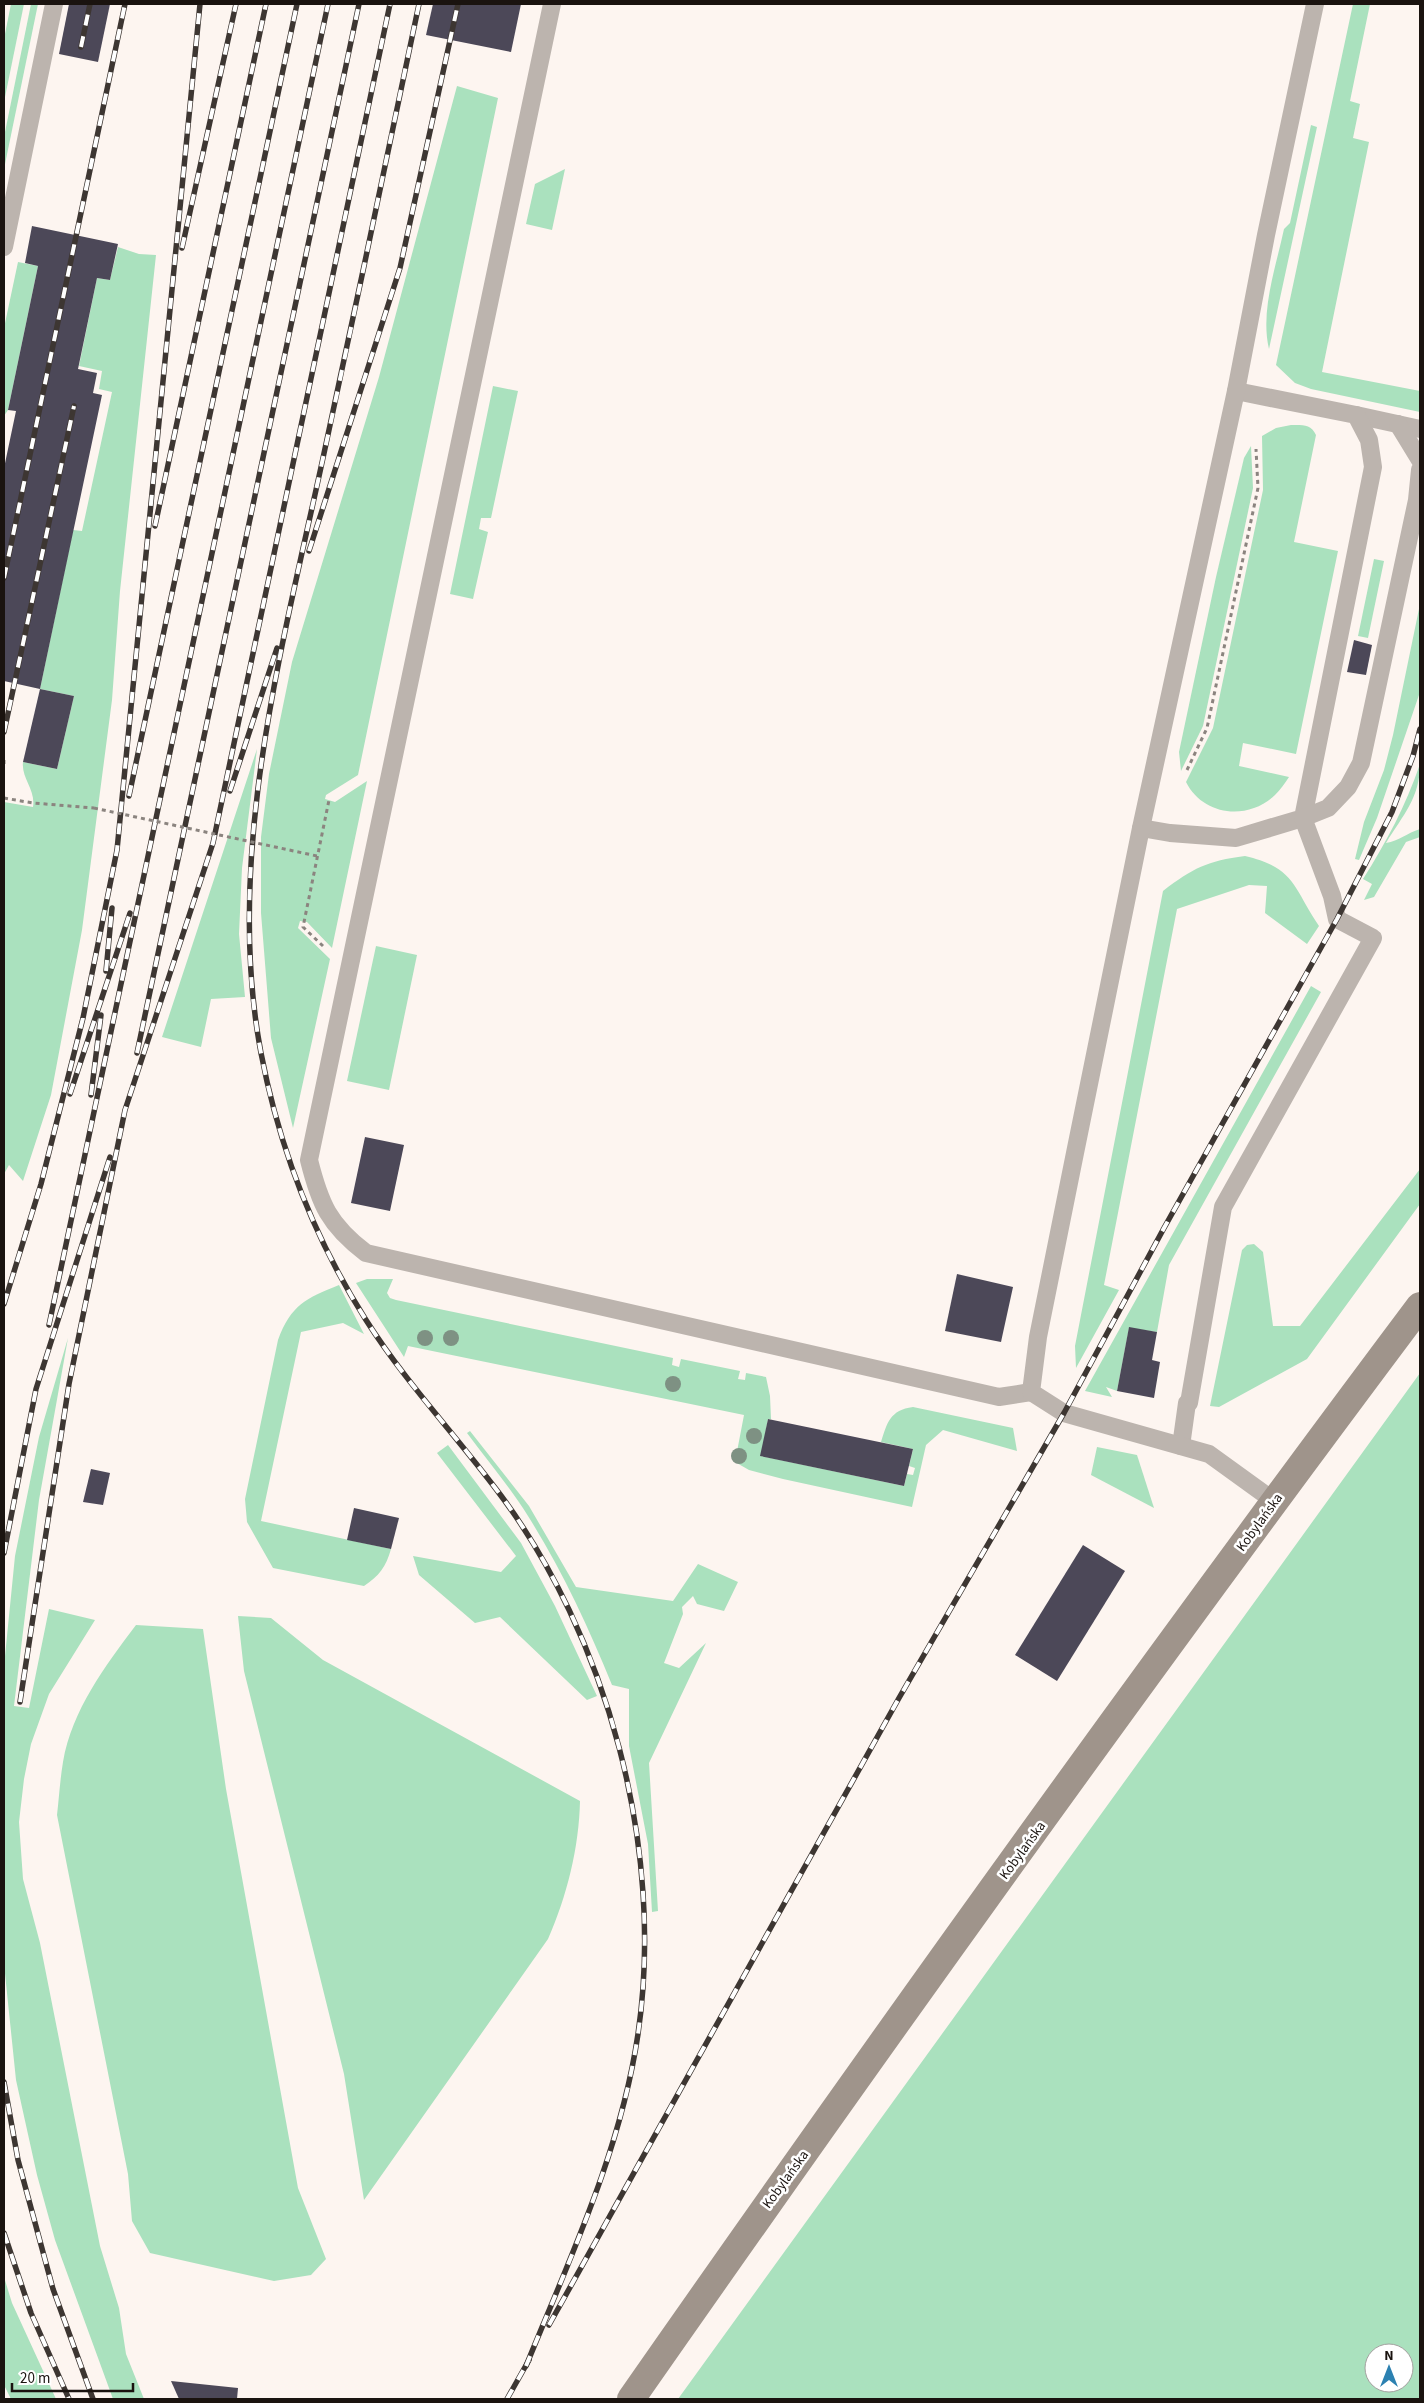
<svg xmlns="http://www.w3.org/2000/svg" width="1424" height="2403" font-family="'Source Sans 3',sans-serif">
  <style>
    .green { fill: #aae1be; fill-rule: evenodd }
    .building { fill: #4c4858 }
    .lines { fill: none; stroke-linecap: round; stroke-linejoin: round }
    .path { stroke: #8b847f; stroke-width: 3; stroke-dasharray: 4 4; stroke-linecap: butt }
    .lane { stroke: #bcb4ae; stroke-width: 18 }
    .secondary { stroke: #9f948b; stroke-width: 28 }
    .rail-casing { stroke: #3d3632; stroke-width: 5.5 }
    .rail { stroke: #fff; stroke-width: 4; stroke-dasharray: 11; stroke-linecap: butt }
    .path-bridge { stroke: #8b847f; stroke-width: 3; stroke-dasharray: 4 4; stroke-linecap: butt }
    .tree { fill: #7e9183 }
    .labels { text-anchor: middle; stroke-width: 5; stroke-linejoin: round; paint-order: stroke }
    .street-label { font-size: 14px; fill: #1a130f; stroke: #fff }
  </style>
  <rect width="100%" height="100%" fill="#fdf5f0"/>
  <g class="green">
    <path d="M11 4H24L4 102V39Z"/>
    <path d="M31 4H38L4 169V137Z"/>
    <path d="M1353 4H1370L1350 101 1360 104 1353 138 1369 142 1322 372 1420 391V412L1311 389 1295 383 1276 365Z"/>
    <path d="M457 86 498 98 358 775 326 795 325 799 335 802 367 781 332 948 307 922 300 921 298 928 330 959 293 1128 271 1038 261 913V837L269 774 292 662 379 377Z"/>
    <path d="M1311 125 1317 127 1269 349C1260 311 1276 267 1284 229L1290 223Z"/>
    <path d="M565 169 552 230 526 224 535 184Z"/>
    <path d="M118 247 139 254 156 255 120 591 112 700 82 930 51 1095 23 1181 9 1165 4 1174V802L33 807C36 790 21 778 23 762L57 769 74 696 40 689 73 530 82 531 112 392 99 389 102 371 79 366 97 278 110 280Z"/>
    <path d="M18 262 38 266 8 410 4 416V328Z"/>
    <path d="M493 386 518 391 491 518H481L479 529 488 532 473 599 450 594Z"/>
    <path d="M1291 425C1303 425 1311 424 1316 435L1294 542 1338 551 1296 754 1243 743 1239 766 1289 777C1285 783 1280 790 1275 795 1248 821 1203 816 1186 782L1213 728 1263 490 1262 436 1276 428Z"/>
    <path d="M1251 446 1253 488 1203 726 1181 771 1179 752 1216 577 1244 458Z"/>
    <path d="M1374 559 1384 561 1368 638 1358 636Z"/>
    <path d="M1420 604V692L1377 818 1359 860 1355 859 1364 822 1384 770 1393 735Z"/>
    <path d="M257 749 242 868 239 934 245 997 211 999 201 1047 162 1037Z"/>
    <path d="M1420 764C1420 798 1403 815 1386 843 1399 841 1407 833 1420 829V837L1406 842 1374 897 1364 900 1372 884 1363 879C1386 843 1406 805 1420 764Z"/>
    <path d="M1245 856C1296 868 1293 888 1319 926L1307 944 1265 913 1267 886 1249 885 1177 909 1104 1285 1119 1290 1076 1368 1075 1346 1163 891C1193 868 1207 861 1245 856Z"/>
    <path d="M376 946 417 955 389 1090 347 1081Z"/>
    <path d="M1311 986 1321 992 1169 1265 1157 1332 1129 1328 1117 1391 1106 1387 1112 1397 1085 1391Z"/>
    <path d="M1420 1169V1204L1307 1359 1219 1407 1210 1406 1242 1250 1247 1245 1254 1244 1263 1252 1273 1326H1300Z"/>
    <path d="M367 1279H393L387 1293 390 1298 396 1300 673 1358 672 1365 679 1367 681 1359 740 1371 738 1379 745 1380 746 1373 766 1377 770 1396 771 1419H768L761 1456 904 1486 907 1474 913 1475 915 1468 909 1466 913 1449 881 1442C887 1423 890 1410 913 1407L1013 1428 1017 1451 943 1430 926 1445 912 1507 783 1479 749 1470 735 1462 744 1415 408 1346 404 1357 356 1283Z"/>
    <path d="M339 1285 364 1334 343 1323 301 1332 261 1521 391 1549C386 1567 379 1576 364 1586L273 1568 247 1522 245 1499 278 1340C291 1305 306 1298 339 1285Z"/>
    <path d="M68 1338 39 1500 14 1706 29 1708 49 1609 95 1620 49 1694 31 1744 24 1779 19 1822 23 1879 40 1943 100 2246 119 2308 126 2354 144 2399H113L55 2240 37 2175 16 2080 4 1964V1666L15 1556 39 1437Z"/>
    <path d="M1420 1373V2399H678ZM1374 2353H1404V2383H1374Z"/>
    <path d="M470 1431 529 1506 576 1587 673 1601 698 1564 738 1582 724 1611 697 1604 693 1596 682 1607 683 1614 664 1663 679 1668 706 1643 649 1763 658 1911 652 1912 648 1844 629 1746V1689L612 1685C588 1626 562 1570 528 1516 510 1487 487 1460 467 1433Z"/>
    <path d="M448 1445 521 1543 555 1606 597 1696 587 1700 500 1617 475 1623 419 1575 413 1556 501 1572 516 1556 437 1453Z"/>
    <path d="M1097 1447 1137 1455 1154 1508 1091 1475Z"/>
    <path d="M238 1616 271 1618 323 1660 580 1801C579 1848 567 1896 548 1939L364 2200 344 2074 244 1671Z"/>
    <path d="M136 1625 203 1629 226 1789 298 2188 326 2259 311 2275 274 2281 150 2253 132 2221 128 2174 57 1815C59 1798 60 1780 63 1762 72 1710 105 1666 136 1625Z"/>
    <path d="M4 2277 12 2303 56 2399H11L4 2385Z"/>
  </g>
  <g class="building">
    <path d="M69 4H110L98 62 59 54Z"/>
    <path d="M433 4H521L511 52 426 35Z"/>
    <path d="M32 226 118 244 110 280 97 278 78 369 97 373 93 393 102 395 40 689 4 681V468L16 411 8 410 38 266 25 263Z"/>
    <path d="M1354 640 1372 645 1366 675 1347 672Z"/>
    <path d="M40 689 74 696 57 769 23 762Z"/>
    <path d="M365 1137 404 1145 390 1211 351 1203Z"/>
    <path d="M957 1274 1013 1287 1001 1342 945 1331Z"/>
    <path d="M1129 1327 1157 1332 1152 1360 1160 1362 1154 1398 1117 1391Z"/>
    <path d="M768 1419 913 1449 904 1486 760 1456Z"/>
    <path d="M91 1469 110 1473 103 1505 83 1502Z"/>
    <path d="M354 1508 399 1518 391 1549 347 1540Z"/>
    <path d="M1083 1545 1125 1571 1057 1681 1015 1655Z"/>
    <path d="M171 2381 238 2388 237 2399H179Z"/>
  </g>
  <g class="lines">
    <g class="path">
      <path d="M4 760V768"/>
      <path d="M1187 770 1207 728 1258 488 1256 449"/>
      <path d="M4 798 33 803 94 808"/>
      <path d="M323 946 303 927 329 800"/>
    </g>
    <g class="lane">
      <path d="M552 4 309 1160C320 1204 329 1225 366 1253L999 1397 1031 1392"/>
      <path d="M4 247 54 4"/>
      <path d="M1356 415 1420 429"/>
      <path d="M1398 424 1420 460"/>
      <path d="M1141 828 1170 833 1236 838 1303 818 1373 467 1369 440 1356 415 1236 391"/>
      <path d="M1181 1446 1187 1403H1189L1223 1207 1373 938 1337 919 1332 896 1303 818 1328 808 1348 787 1361 763 1417 500 1420 470"/>
      <path d="M1274 1501 1209 1454 1064 1413 1031 1392 1038 1337 1075 1153 1141 828 1236 391 1266 235 1315 4"/>
    </g>
    <path class="secondary" d="M631 2399C888 2031 1150 1666 1420 1306"/>
    <g class="rail-casing">
      <g id="rail">
        <path d="M419 4C387 155 356 307 323 458 282 648 224 858 261 1053 279 1147 314 1238 366 1320 404 1380 453 1432 496 1489 608 1636 665 1850 638 2034 621 2150 570 2258 526 2366"/>
        <path d="M81 47 90 4"/>
        <path d="M182 248 236 4"/>
        <path d="M155 526 266 4"/>
        <path d="M309 551 400 268 458 4"/>
        <path d="M4 578 125 4"/>
        <path d="M4 732 74 406"/>
        <path d="M230 791 277 648"/>
        <path d="M129 796 297 4"/>
        <path d="M106 971 112 908"/>
        <path d="M137 1053 359 4"/>
        <path d="M70 1094 130 913"/>
        <path d="M91 1095 101 1015"/>
        <path d="M4 1304 41 1184 83 1018 117 850 200 4"/>
        <path d="M49 1325 328 4"/>
        <path d="M4 1553 36 1389 110 1157"/>
        <path d="M20 1702 69 1384 125 1110 213 843 390 4"/>
        <path d="M4 2082 18 2160 53 2289 93 2399"/>
        <path d="M4 2233 31 2313 69 2399"/>
        <path d="M549 2325 899 1698 1064 1413 1164 1228 1337 919 1392 812 1413 756 1420 729"/>
        <path d="M507 2399 529 2360"/>
      </g>
    </g>
    <use href="#rail" class="rail"/>
    <path class="path-bridge" d="M94 808 317 856"/>
  </g>
  <g class="tree">
    <circle cx="425" cy="1338" r="8"/>
    <circle cx="451" cy="1338" r="8"/>
    <circle cx="673" cy="1384" r="8"/>
    <circle cx="754" cy="1436" r="8"/>
    <circle cx="739" cy="1456" r="8"/>
  </g>
  <g class="labels">
    <g class="street-label">
      <text transform="translate(1259 1522) rotate(-54)" y="5">Kobylańska</text>
      <text transform="translate(1022 1850) rotate(-54)" y="5">Kobylańska</text>
      <text transform="translate(785 2179) rotate(-54)" y="5">Kobylańska</text>
    </g>
  </g>
  <rect width="1424" height="2403" fill="none" stroke="#1a130f" stroke-width="10"/>
  <g transform="translate(1389 2368)"><circle r="24" fill="#ffffff" stroke="#a3a19f"/>
  <path d="M0-4L9 19L0 12L-9 19Z" fill="#2c81b1"/>
  <text y="-8" font-size="14" font-weight="bold" text-anchor="middle" fill="#1a130f">N</text>
  </g>
  <path d="M12 2383v8h121v-8" fill="none" stroke="#1a130f" stroke-width="2.5"/>
  <text x="20" y="2383" font-size="15" fill="#1a130f" stroke="#ffffff" stroke-width="4" paint-order="stroke">20 m</text>
</svg>
